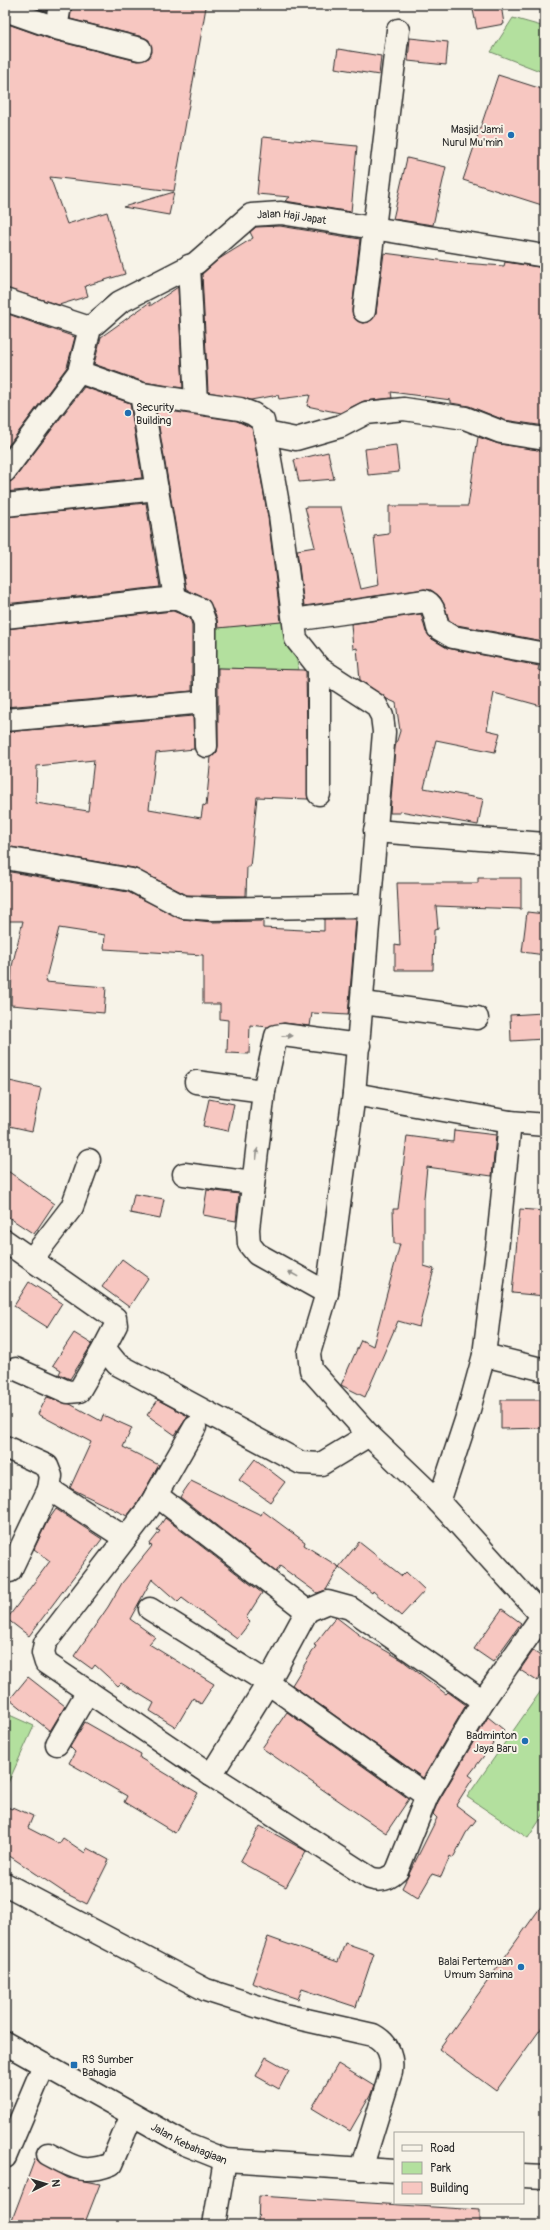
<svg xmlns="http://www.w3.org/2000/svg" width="550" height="2230" font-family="Pangolin,sans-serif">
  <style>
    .green { fill: #b3e09e; stroke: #6f8664 }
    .building { fill: #f7c7c1; stroke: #2b2b2b; fill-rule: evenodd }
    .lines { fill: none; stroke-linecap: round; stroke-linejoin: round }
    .minor-casing { stroke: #2b2b2b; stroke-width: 25 }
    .minor { stroke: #f7f3e8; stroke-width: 22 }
    .oneway { fill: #918f8a }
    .poi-dot { fill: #1f6fb2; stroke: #f7f3e8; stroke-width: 1.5 }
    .labels { text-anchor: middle; stroke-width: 4; stroke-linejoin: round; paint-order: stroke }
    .poi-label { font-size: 11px; fill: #2b2b2b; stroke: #f7f3e8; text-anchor: end }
    .street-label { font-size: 11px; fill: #2b2b2b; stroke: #f7f3e8 }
  </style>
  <rect width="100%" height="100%" fill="#f7f3e8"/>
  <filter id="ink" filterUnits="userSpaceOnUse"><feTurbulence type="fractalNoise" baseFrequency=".025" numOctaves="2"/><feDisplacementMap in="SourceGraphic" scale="8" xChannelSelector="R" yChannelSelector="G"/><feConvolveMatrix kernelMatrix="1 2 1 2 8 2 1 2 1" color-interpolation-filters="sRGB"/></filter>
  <g filter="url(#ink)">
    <g class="green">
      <path d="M513 18 545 27V73L491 52Z"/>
      <path d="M287 621 299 670 216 668 215 628Z"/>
      <path d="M545 1685V1812L528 1838 467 1797Z"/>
      <path d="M5 1713 34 1726 8 1783 5 1782Z"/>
    </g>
    <g class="building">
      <path d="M28 5H47L46 11Z"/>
      <path d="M72 5H196L206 7 174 191 50 177 67 224 107 212 125 274 85 286 88 296 59 305 5 288V23L53 40 137 61 149 58 152 52 149 40 143 37 70 19Z"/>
      <path d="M472 5H501L504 24 477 29Z"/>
      <path d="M410 38 448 42 446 65 408 61Z"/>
      <path d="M338 49 381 56 379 75 335 68Z"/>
      <path d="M498 75 545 90V206L463 180Z"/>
      <path d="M263 137 357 146 351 212 285 201 290 197 257 194Z"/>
      <path d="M407 158 446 167 433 225 393 219Z"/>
      <path d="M174 192 169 215 123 207Z"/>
      <path d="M280 226 360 239 352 310 353 316 362 323 369 322 376 313 384 253 462 263 504 266 505 262 545 268V426L504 420 469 406 451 403V400L391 392 392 398 364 401 340 413 307 406 310 395 279 399 278 395 251 400 208 392 202 274 219 259 253 238 250 232 256 227Z"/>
      <path d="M178 287 183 388 144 382 94 364 101 337 150 302V306Z"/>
      <path d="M5 313 75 337 67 367 5 450Z"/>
      <path d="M84 387 130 403 142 478 5 492V483L15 478Z"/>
      <path d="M156 409 237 421 252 428 268 517 281 622 218 628 217 619 209 601 186 589Z"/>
      <path d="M478 437 499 444 545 451V628L543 641 457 625 449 620 444 604 440 597 431 590 424 589 304 606 297 550 315 547 305 507H341L361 589 379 585 374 536 389 534V506H468Z"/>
      <path d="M396 445 399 472 368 475 365 449Z"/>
      <path d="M328 452 334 479 299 482 294 460Z"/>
      <path d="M146 503 160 587 5 604V517Z"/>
      <path d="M173 611 190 618 192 625V691L5 707V629Z"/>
      <path d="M421 614 426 632 432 639 447 648 539 666 538 670 545 672V707L494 693 487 730 500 733 495 752 436 740 424 788 483 799 478 825 400 811V813H390L395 747 400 731 396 703 387 699 360 680 357 648 353 649 351 624Z"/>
      <path d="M218 668 305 670 306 672 308 799 257 797 250 867 247 866 246 896 187 895 134 868 5 846V732L193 716 194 749 156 753 149 809 201 818 203 805 206 806 211 757 217 752 218 746ZM94 760 88 811 36 803 37 766Z"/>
      <path d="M5 871 128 892 182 919 212 922 263 921V928L324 931V919H356L348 1015 312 1013 310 1026 284 1023 268 1027 250 1025 249 1054 227 1053 228 1020 220 1019V1004H203V955L104 949 105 935 59 928 45 982 106 987 104 1013 11 1005 12 966 23 921H5Z"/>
      <path d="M478 878H521V909L436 906 438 929 434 930 433 970H395V945L400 946 397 883H478Z"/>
      <path d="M527 912 545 914V955L522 952Z"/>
      <path d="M543 1013 544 1039 511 1041 510 1015Z"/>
      <path d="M5 1080 41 1088 32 1131 5 1125Z"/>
      <path d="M209 1099 234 1104 228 1131 203 1126Z"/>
      <path d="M454 1130 496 1135 492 1176 427 1167 424 1198V1266L434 1269 419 1327 398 1321 365 1397 341 1385 361 1340 373 1346 400 1244H394L393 1209H398L407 1136 453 1142Z"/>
      <path d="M5 1169 54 1204 34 1234 5 1215Z"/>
      <path d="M207 1190 239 1194 236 1221 203 1215Z"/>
      <path d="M134 1194 164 1199 160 1219 130 1213Z"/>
      <path d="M520 1209 545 1211V1296L512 1293Z"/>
      <path d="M122 1259 148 1278 129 1307 102 1287Z"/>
      <path d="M29 1282 62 1303 47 1327 14 1306Z"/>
      <path d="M74 1333 92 1344 70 1379 59 1374 61 1370 53 1365Z"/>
      <path d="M47 1397 70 1404 101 1421 103 1415 132 1428 123 1447 159 1465 138 1502 127 1516 70 1488 91 1442 38 1414Z"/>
      <path d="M158 1400 188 1416 175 1435 147 1415Z"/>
      <path d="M501 1400H545V1428L501 1429Z"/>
      <path d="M255 1459 285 1482 270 1502 239 1480Z"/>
      <path d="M191 1481 261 1515 263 1511 305 1542 304 1545 339 1567 326 1590 317 1593 280 1566 276 1572 180 1497Z"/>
      <path d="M56 1509 102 1539 29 1636 7 1619 50 1561 34 1549 47 1522Z"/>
      <path d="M165 1518 262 1593 246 1618 250 1622 237 1639 182 1598 178 1602 152 1579 130 1619 155 1637 149 1644 214 1684 201 1704 193 1698 176 1727 150 1711 154 1703 121 1683 118 1686 95 1665 92 1669 74 1656 108 1607 122 1583 152 1546 149 1545 160 1531 157 1530Z"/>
      <path d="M359 1542 402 1576 406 1572 425 1590 401 1616 373 1591 372 1593 339 1567Z"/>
      <path d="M502 1609 521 1623 493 1662 474 1649Z"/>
      <path d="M336 1617 362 1637 402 1660 446 1694 448 1692 466 1705 423 1778 292 1685 316 1646 314 1645Z"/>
      <path d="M533 1651 545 1659V1669L537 1681 520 1670Z"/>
      <path d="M28 1677 65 1706 50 1731 10 1699Z"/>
      <path d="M287 1712 409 1799 386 1833 262 1748Z"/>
      <path d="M488 1717 504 1730 469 1775 473 1778 456 1805 476 1820 466 1833 453 1858 450 1856 441 1877 432 1874 418 1898 402 1888 437 1818 433 1814 438 1802Z"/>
      <path d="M85 1722 141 1754 140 1758 198 1793 175 1833 124 1802 127 1796 69 1763 75 1752 70 1747Z"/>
      <path d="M5 1806 12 1809 13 1807 33 1816 28 1828 59 1844 63 1838 85 1853 87 1848 109 1860 87 1904 65 1893 5 1853Z"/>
      <path d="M260 1826 306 1851 286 1887 240 1862Z"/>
      <path d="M545 1901V2023L496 2091 439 2049Z"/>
      <path d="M268 1937 338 1962 345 1943 374 1953 356 2007 302 1989 298 1999 252 1983Z"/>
      <path d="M266 2057 289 2070 279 2089 256 2076Z"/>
      <path d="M338 2064 374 2086 370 2096 350 2131 312 2108Z"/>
      <path d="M35 2159 68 2178 100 2184 84 2225H10Z"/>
      <path d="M259 2196 480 2210V2225H258Z"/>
    </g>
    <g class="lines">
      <g class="minor-casing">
        <g id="minor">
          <path d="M5 10 56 28 140 49"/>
          <path d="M56 28 60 5"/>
          <path d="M189 266 196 402"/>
          <path d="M5 300 90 328"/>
          <path d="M364 311 398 30"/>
          <path id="s1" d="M90 328 120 302 196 263 251 215 281 213 545 256"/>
          <path d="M79 372 141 394 240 409 253 414 263 421 280 515 296 639 319 668V794"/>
          <path d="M141 394 175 598"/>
          <path d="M266 433 296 439 341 426 366 413 404 409 465 418 501 432 545 439"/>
          <path d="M5 471 79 372 90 328"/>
          <path d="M5 505 157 489"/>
          <path d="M5 617 175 598 200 609 205 623V702L5 720"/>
          <path d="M294 620 425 601C435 604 435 619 438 628L453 637 545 654"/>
          <path d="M319 668 376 705 382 716 384 732 354 1094 327 1293 309 1353 311 1370 369 1435 439 1502 545 1619"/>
          <path d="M205 702 206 746"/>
          <path d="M375 831 545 844"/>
          <path d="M5 858 132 880 183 907 212 909 369 906"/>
          <path d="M363 1003 477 1018"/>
          <path d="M196 1082 264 1091"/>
          <path d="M354 1094 510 1122"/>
          <path d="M184 1174 253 1183"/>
          <path d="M5 1241 115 1318 116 1325 104 1348 117 1364 301 1463 321 1464 369 1435"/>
          <path d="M32 1259 72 1207 89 1160"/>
          <path d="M327 1293 257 1254 249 1244 248 1229 264 1091 276 1036 283 1035 359 1045"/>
          <path d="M484 1355 498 1241 510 1122 545 1125"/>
          <path d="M16 1369 68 1392 79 1391 104 1348"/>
          <path d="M195 1427 148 1509 45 1643 43 1653 46 1663 211 1775 370 1878C381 1882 389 1879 397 1871L427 1796 483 1701 542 1616"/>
          <path d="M5 1447 47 1466 51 1476 49 1489 125 1538"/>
          <path d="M156 1495 307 1611 328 1602 350 1608 483 1701"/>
          <path d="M439 1502 467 1417 484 1355 545 1370"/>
          <path d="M10 1571 49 1489"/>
          <path d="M150 1609 268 1683 427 1796"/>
          <path d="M57 1744 88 1691"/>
          <path d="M211 1775 268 1683 307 1611"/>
          <path d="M5 1884 206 1990 284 2015 373 2035C388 2043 393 2055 391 2072L361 2169"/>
          <path id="s2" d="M5 2043 185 2144 225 2160 395 2171"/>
          <path d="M48 2154C73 2167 83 2175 111 2164L132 2115"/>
          <path d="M5 2157 44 2065"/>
          <path d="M523 2176 545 2177"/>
          <path d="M214 2225 225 2160"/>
        </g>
      </g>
      <use href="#minor" class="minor"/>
    </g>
    <defs><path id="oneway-solid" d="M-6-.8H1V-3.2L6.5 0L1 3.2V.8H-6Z"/></defs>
    <g class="oneway">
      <use href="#oneway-solid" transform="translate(287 1036) rotate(3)"/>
      <use href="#oneway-solid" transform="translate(257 1154) rotate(-83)"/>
      <use href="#oneway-solid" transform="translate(293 1274) rotate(-151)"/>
    </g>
  </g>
  <g class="poi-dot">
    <circle cx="511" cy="135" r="4"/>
    <circle cx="128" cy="413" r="4"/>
    <circle cx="525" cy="1741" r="4"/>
    <circle cx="521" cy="1967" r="4"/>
    <rect x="70" y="2061" width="8" height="8" rx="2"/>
  </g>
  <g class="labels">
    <g class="poi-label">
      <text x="503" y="133">Masjid Jami<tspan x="503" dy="13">Nurul Mu'min</tspan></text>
      <text x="136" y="411" text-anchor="start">Security<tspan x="136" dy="13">Building</tspan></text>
      <text x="517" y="1739">Badminton<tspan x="517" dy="13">Jaya Baru</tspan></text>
      <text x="513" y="1965">Balai Pertemuan<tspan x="513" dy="13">Umum Samina</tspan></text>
      <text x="82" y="2063" text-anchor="start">RS Sumber<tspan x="82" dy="13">Bahagia</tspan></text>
    </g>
    <g class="street-label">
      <text dy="4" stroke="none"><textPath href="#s1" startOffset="239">Jalan Haji Japat</textPath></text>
      <text dy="4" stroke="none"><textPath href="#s2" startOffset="210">Jalan Kebahagiaan</textPath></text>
    </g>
  </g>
  <rect width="550" height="2230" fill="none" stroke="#f7f3e8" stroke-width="20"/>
  <rect x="10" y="10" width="530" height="2210" fill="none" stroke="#2b2b2b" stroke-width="1.5" filter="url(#ink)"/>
  <rect x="394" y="2132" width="130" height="72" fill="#f7f3e8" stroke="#a5a39c"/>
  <rect x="402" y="2145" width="20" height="6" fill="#f7f3e8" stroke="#a5a39c"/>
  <text x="430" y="2152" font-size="12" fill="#2b2b2b">Road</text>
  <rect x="402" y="2162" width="20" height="12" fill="#b3e09e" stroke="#a5a39c"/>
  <text x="430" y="2172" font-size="12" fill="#2b2b2b">Park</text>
  <rect x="402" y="2182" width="20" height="12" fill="#f7c7c1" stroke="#a5a39c"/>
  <text x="430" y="2192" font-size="12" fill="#2b2b2b">Building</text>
  <g transform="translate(46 2184) rotate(85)" stroke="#f7f3e8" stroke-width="3" paint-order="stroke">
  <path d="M0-3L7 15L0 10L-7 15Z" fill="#2b2b2b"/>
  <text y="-6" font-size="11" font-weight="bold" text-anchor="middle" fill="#2b2b2b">N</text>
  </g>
</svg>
